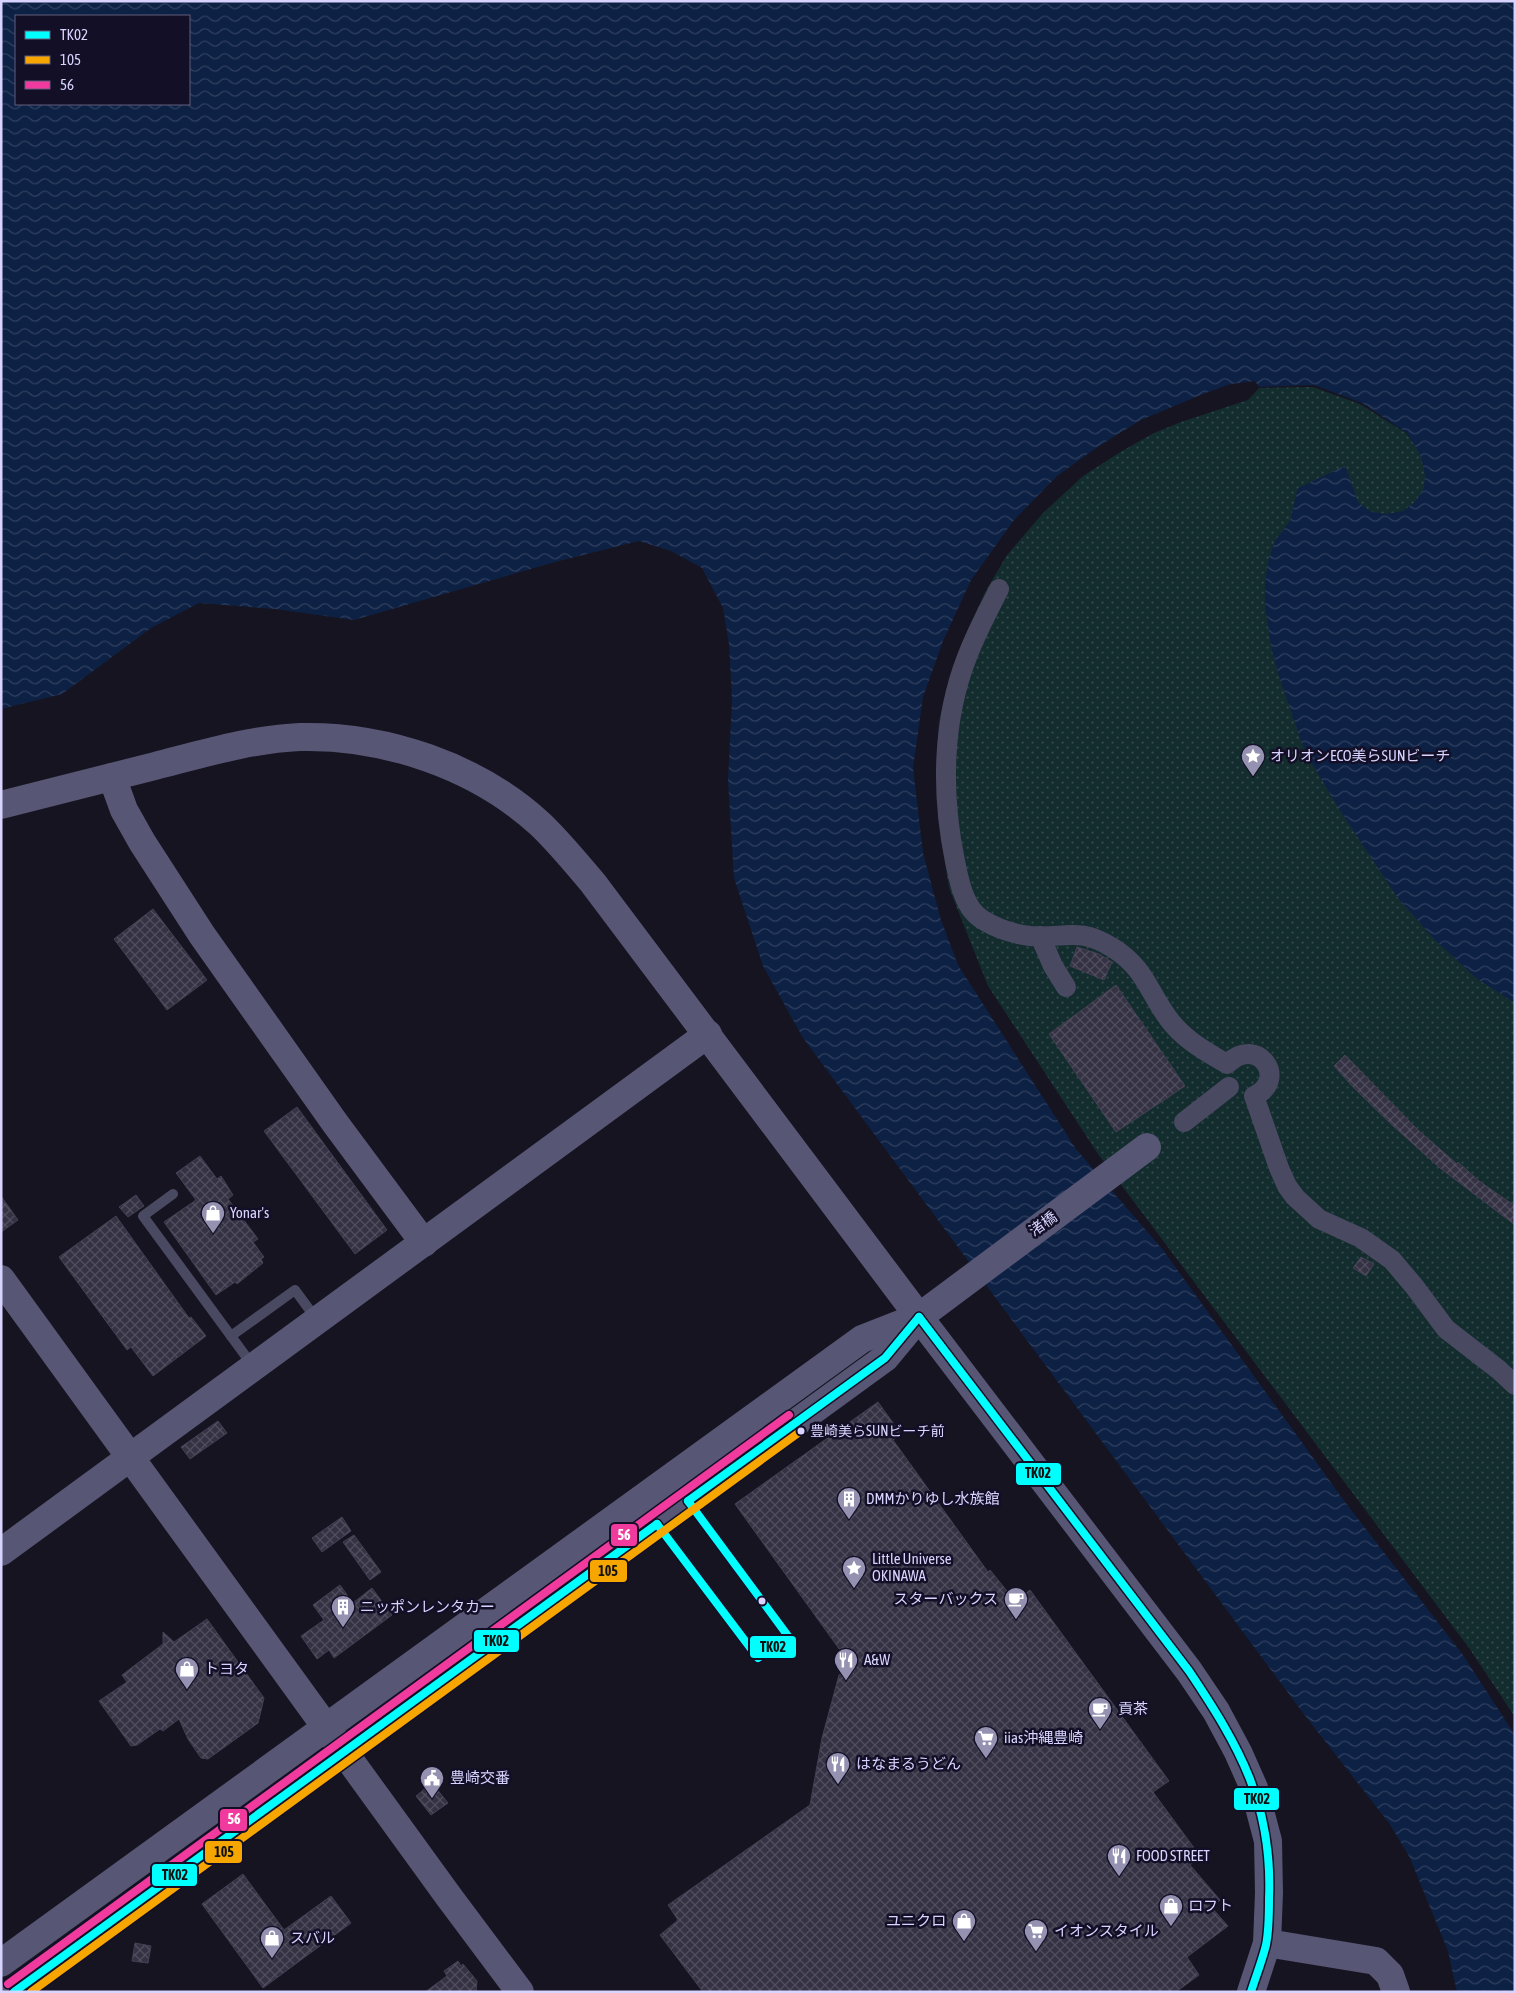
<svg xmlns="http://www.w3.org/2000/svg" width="1516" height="1993" font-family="'Asap Condensed','Noto Sans JP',sans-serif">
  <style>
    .park { fill: url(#park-dots) }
    .water { fill: url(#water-waves); fill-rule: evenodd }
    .building { fill: url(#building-cross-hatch); stroke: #433f54 }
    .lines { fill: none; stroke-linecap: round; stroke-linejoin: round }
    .lane { stroke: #4a4962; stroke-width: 10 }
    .street { stroke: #4a4962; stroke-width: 20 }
    .secondary { stroke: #575674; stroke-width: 28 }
    .bus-1-casing { stroke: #130f26; stroke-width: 11 }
    .bus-2-casing { stroke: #130f26; stroke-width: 11 }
    .bus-3-casing { stroke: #130f26; stroke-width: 11 }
    .bus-1 { stroke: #0ff; stroke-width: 8 }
    .bus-2 { stroke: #f7a600; stroke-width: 8 }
    .bus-3 { stroke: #f13a9d; stroke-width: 8 }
    .bus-dot { fill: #d9d4ff; stroke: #130f26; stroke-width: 2 }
    .labels { text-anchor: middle; stroke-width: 5; stroke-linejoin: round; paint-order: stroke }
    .bus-label { font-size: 14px; fill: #d9d4ff; stroke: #130f26; text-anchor: start }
    .poi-label { font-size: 15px; fill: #d9d4ff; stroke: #130f26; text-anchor: start }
    .street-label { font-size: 15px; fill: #d9d4ff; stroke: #130f26 }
    .line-badge { stroke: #130f26; stroke-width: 2 }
    .badge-label { font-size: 14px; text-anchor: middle; font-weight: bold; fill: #fff }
    .pale-badge-label { font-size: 14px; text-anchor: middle; font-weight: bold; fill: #111 }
  </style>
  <defs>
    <pattern id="park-dots" width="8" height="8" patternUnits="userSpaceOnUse" patternTransform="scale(1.25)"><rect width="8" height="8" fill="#132c2d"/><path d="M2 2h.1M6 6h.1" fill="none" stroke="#354a4c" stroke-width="1.8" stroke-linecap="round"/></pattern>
    <pattern id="water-waves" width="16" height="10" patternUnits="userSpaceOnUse" patternTransform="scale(1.25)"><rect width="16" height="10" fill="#0d2144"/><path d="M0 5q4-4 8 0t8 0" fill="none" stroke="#304060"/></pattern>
    <pattern id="building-cross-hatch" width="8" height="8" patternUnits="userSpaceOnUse" patternTransform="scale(1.25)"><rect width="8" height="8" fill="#343243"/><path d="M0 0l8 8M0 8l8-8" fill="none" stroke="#514f5f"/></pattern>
  </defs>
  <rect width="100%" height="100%" fill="#161421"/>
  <path class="park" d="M1313 387 1360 404 1406 433 1515 580V1717L1469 1648 1098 1154 988 986 949 888 942 845 937 766 939 721 950 677 966 634 984 594 1007 555 1043 513 1083 476 1122 451 1154 433 1181 422 1248 400 1259 388Z"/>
  <path class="water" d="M1 1H1515V1003L1476 978 1435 940 1398 898 1341 812 1305 752 1280 679 1272 651 1265 606V582L1269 558 1275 541 1290 521 1298 488 1345 466 1358 502 1371 512 1387 514 1403 511 1416 501 1424 488 1425 474 1420 454 1407 433 1362 403 1314 385 1259 387 1255 381 1231 384 1203 394 1141 420 1099 446 1057 476 1014 520 971 580 943 641 923 697 913 768 923 853 941 920 958 965 1076 1149 1163 1250 1342 1498 1463 1655 1515 1735V1992H1457L1448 1951 1409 1856 1389 1823 1303 1713 803 1038 763 966 734 878 728 780 732 700 729 644 723 608 702 568 671 551 639 541 555 562 354 620 275 609 199 603 151 628 62 694 1 709ZM16 16H189V104H16Z"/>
  <g class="building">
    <path d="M153 909 207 980 167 1010 114 939Z"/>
    <path d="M1077 947 1099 954 1112 962 1104 980 1070 966Z"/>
    <path d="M1116 985 1185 1086 1116 1132 1049 1034Z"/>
    <path d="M1345 1055 1418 1130 1457 1164 1458 1162 1479 1181 1515 1206V1225L1440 1168 1392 1125 1353 1087 1334 1066Z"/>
    <path d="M297 1107 387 1230 355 1254 264 1131Z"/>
    <path d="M200 1156 217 1179 221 1176 233 1195 228 1199 258 1239 253 1242 264 1257 261 1259 263 1263 237 1284 235 1282 216 1295 164 1222 196 1200 176 1173Z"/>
    <path d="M136 1195 144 1206 128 1217 119 1207Z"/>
    <path d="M1 1196 18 1220 1 1232Z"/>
    <path d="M116 1216 189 1318 191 1317 206 1336 153 1376 131 1347 127 1350 59 1257Z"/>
    <path d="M1361 1257 1374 1264 1366 1276 1353 1268Z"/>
    <path d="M878 1402 901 1434 893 1440 988 1572 990 1570 1015 1601 1030 1590 1169 1781 1153 1792 1200 1856 1190 1865 1220 1900 1212 1908 1228 1926 1187 1957 1199 1975 1176 1992H703L660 1935 678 1920 668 1905 810 1805 822 1738 839 1675 855 1671 735 1504Z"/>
    <path d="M218 1421 227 1433 190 1459 181 1447Z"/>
    <path d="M342 1517 351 1531 322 1552 312 1538Z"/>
    <path d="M354 1535 381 1572 370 1580 343 1542Z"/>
    <path d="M340 1585 353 1603 372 1588 392 1615 334 1658 329 1650 317 1659 301 1636 324 1620 313 1605Z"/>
    <path d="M207 1619 264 1698 258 1723 208 1759 201 1758 188 1739 179 1719 163 1731 160 1729 137 1745 131 1746 99 1701 127 1682 122 1675 163 1644V1632L174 1642Z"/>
    <path d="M432 1783 448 1803 431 1815 416 1796Z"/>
    <path d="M243 1874 284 1930 331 1896 351 1923 263 1988 202 1904Z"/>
    <path d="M135 1943 151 1946 148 1963 132 1961Z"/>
    <path d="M458 1961 461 1966 463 1964 477 1981 476 1992H425L447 1976 444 1971Z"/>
  </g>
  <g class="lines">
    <g class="lane">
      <path d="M173 1194 143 1216 253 1366"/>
      <path d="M231 1336 295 1290 317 1320"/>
      <path d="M658 1525 758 1658 788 1636 689 1502"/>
    </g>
    <g class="street">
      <path d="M999 589C988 611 976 633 967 657 942 721 941 794 955 861 959 881 964 909 983 920 996 928 1014 934 1030 936 1065 939 1078 926 1113 948 1145 968 1148 991 1168 1018 1183 1039 1205 1051 1227 1064 1258 1034 1289 1080 1254 1096L1279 1168 1287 1186 1295 1197 1319 1219 1361 1238 1392 1260 1414 1286 1446 1329 1499 1370 1515 1385"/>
      <path d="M1040 936 1053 966 1066 987"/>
      <path d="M1184 1122 1229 1087"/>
    </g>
    <g class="secondary">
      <path d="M112 777 124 810 142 842 202 935 335 1123 424 1243"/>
      <path d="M1 805C53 792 104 779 155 766 202 754 251 739 300 737 385 735 477 766 540 824 559 842 576 863 593 883L919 1317 1189 1671 1216 1711 1238 1752 1254 1788 1268 1841 1269 1893 1267 1943 1251 1992"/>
      <path d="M1 1279 449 1897 520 1992"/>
      <path d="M1 1552 708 1034"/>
      <path d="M1267 1943 1376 1961 1390 1975 1396 1992"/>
      <path d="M1 1963 862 1339 918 1317"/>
      <path d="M14 1992 885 1358 919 1317 1147 1147"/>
    </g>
    <g class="bus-1-casing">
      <g id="bus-1">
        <path d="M919 1317 1189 1671C1240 1747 1273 1805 1269 1899 1269 1914 1269 1930 1266 1945 1262 1961 1256 1976 1251 1992"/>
        <path d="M688 1501 885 1358 919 1317"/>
        <path d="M657 1524 758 1658 788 1636 688 1501"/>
        <path d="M14 1992 657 1524"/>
      </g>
    </g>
    <g class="bus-2-casing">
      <path id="bus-2" d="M31 1992 801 1431"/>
    </g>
    <g class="bus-3-casing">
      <path id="bus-3" d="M8 1984 789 1415"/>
    </g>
    <use href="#bus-1" class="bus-1"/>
    <use href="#bus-2" class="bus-2"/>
    <use href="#bus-3" class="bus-3"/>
  </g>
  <defs>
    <g id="sight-pin" transform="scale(1.25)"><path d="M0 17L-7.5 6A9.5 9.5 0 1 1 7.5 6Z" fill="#9591b1" stroke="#130f26"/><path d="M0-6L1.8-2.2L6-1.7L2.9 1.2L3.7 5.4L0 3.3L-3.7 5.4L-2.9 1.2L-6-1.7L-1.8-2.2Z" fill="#fff"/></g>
    <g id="shop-pin" transform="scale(1.25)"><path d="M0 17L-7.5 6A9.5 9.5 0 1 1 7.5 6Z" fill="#9591b1" stroke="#130f26"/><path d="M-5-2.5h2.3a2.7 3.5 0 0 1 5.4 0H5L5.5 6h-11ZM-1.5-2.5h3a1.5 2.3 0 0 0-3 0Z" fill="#fff"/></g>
    <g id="building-pin" transform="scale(1.25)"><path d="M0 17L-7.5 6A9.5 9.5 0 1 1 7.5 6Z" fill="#9591b1" stroke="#130f26"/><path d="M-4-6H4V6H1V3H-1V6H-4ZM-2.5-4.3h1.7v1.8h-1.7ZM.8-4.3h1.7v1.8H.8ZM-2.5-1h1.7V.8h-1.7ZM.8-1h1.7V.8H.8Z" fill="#fff"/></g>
    <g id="cafe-pin" transform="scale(1.25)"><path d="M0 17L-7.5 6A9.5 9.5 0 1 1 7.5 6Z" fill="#9591b1" stroke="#130f26"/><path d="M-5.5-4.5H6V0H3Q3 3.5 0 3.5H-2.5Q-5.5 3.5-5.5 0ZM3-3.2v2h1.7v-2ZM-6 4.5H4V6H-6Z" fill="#fff"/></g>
    <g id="restaurant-pin" transform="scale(1.25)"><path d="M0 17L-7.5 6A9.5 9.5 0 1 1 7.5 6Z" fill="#9591b1" stroke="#130f26"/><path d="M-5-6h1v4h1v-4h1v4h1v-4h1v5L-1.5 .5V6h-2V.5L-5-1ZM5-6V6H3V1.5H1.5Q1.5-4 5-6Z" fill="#fff"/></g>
    <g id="supermarket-pin" transform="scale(1.25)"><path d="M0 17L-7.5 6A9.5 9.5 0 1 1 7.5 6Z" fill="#9591b1" stroke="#130f26"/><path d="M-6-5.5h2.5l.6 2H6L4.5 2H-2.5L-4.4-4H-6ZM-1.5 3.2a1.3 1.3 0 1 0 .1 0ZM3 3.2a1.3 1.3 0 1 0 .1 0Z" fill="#fff"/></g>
    <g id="civic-pin" transform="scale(1.25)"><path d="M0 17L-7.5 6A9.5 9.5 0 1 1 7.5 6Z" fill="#9591b1" stroke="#130f26"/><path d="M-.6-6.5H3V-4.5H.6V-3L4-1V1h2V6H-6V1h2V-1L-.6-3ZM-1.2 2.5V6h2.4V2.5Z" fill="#fff"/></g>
  </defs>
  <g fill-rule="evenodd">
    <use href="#sight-pin" x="1253" y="756"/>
    <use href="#shop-pin" x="213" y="1213"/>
    <use href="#building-pin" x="849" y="1499"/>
    <use href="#sight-pin" x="854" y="1568"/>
    <use href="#cafe-pin" x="1016" y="1599"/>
    <use href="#building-pin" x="343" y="1607"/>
    <use href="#restaurant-pin" x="846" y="1660"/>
    <use href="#shop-pin" x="187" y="1669"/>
    <use href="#cafe-pin" x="1100" y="1709"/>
    <use href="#supermarket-pin" x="986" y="1738"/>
    <use href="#restaurant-pin" x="838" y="1764"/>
    <use href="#civic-pin" x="432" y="1778"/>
    <use href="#restaurant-pin" x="1119" y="1856"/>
    <use href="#shop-pin" x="1171" y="1906"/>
    <use href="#shop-pin" x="964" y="1921"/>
    <use href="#supermarket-pin" x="1036" y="1931"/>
    <use href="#shop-pin" x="272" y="1938"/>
  </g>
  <g class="bus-dot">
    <circle cx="801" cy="1431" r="4.5"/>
    <circle cx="762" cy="1601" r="4.5"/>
  </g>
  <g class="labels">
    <g class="bus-label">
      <text x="810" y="1436">豊崎美らSUNビーチ前</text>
    </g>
    <g class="poi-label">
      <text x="1270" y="761">オリオンECO美らSUNビーチ</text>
      <text x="230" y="1218">Yonar's</text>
      <text x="866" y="1504">DMMかりゆし水族館</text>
      <text x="872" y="1564">Little Universe<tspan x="872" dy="17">OKINAWA</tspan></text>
      <text x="998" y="1604" text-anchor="end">スターバックス</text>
      <text x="360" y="1612">ニッポンレンタカー</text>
      <text x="864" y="1665">A&amp;W</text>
      <text x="204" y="1674">トヨタ</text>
      <text x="1118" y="1714">貢茶</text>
      <text x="1004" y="1743">iias沖縄豊崎</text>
      <text x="856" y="1769">はなまるうどん</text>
      <text x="450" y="1783">豊崎交番</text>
      <text x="1136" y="1861">FOOD STREET</text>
      <text x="1188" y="1911">ロフト</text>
      <text x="946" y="1926" text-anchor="end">ユニクロ</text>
      <text x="1054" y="1936">イオンスタイル</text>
      <text x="290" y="1943">スバル</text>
    </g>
    <g class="street-label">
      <text transform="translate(1043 1224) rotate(-36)" y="5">渚橋</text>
    </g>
  </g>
  <g class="line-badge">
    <rect x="1015" y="1462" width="47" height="24" rx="5" fill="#0ff"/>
    <rect x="610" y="1523" width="28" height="24" rx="5" fill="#f13a9d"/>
    <rect x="589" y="1559" width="39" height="24" rx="5" fill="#f7a600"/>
    <rect x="473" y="1629" width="47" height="24" rx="5" fill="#0ff"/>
    <rect x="749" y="1635" width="48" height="24" rx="5" fill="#0ff"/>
    <rect x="1233" y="1787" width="47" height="24" rx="5" fill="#0ff"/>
    <rect x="219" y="1808" width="29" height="24" rx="5" fill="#f13a9d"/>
    <rect x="204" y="1840" width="39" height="24" rx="5" fill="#f7a600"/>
    <rect x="151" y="1863" width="47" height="24" rx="5" fill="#0ff"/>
  </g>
  <g class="badge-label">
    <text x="624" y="1540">56</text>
    <text x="234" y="1824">56</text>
  </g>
  <g class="pale-badge-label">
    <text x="1038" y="1478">TK02</text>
    <text x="608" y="1576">105</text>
    <text x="496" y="1646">TK02</text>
    <text x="773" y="1652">TK02</text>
    <text x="1257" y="1804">TK02</text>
    <text x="224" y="1857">105</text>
    <text x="175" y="1880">TK02</text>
  </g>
  <rect width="1516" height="1993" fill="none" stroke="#d9d4ff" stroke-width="5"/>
  <rect x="15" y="15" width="175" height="90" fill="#130f26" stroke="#625e7d"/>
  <rect x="25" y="31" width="25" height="8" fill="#00ffff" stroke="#625e7d"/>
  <text x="60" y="40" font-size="15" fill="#d9d4ff">TK02</text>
  <rect x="25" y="56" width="25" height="8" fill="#f7a600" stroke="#625e7d"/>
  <text x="60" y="65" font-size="15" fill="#d9d4ff">105</text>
  <rect x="25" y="81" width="25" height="8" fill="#f13a9d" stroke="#625e7d"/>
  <text x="60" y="90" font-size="15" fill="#d9d4ff">56</text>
</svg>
